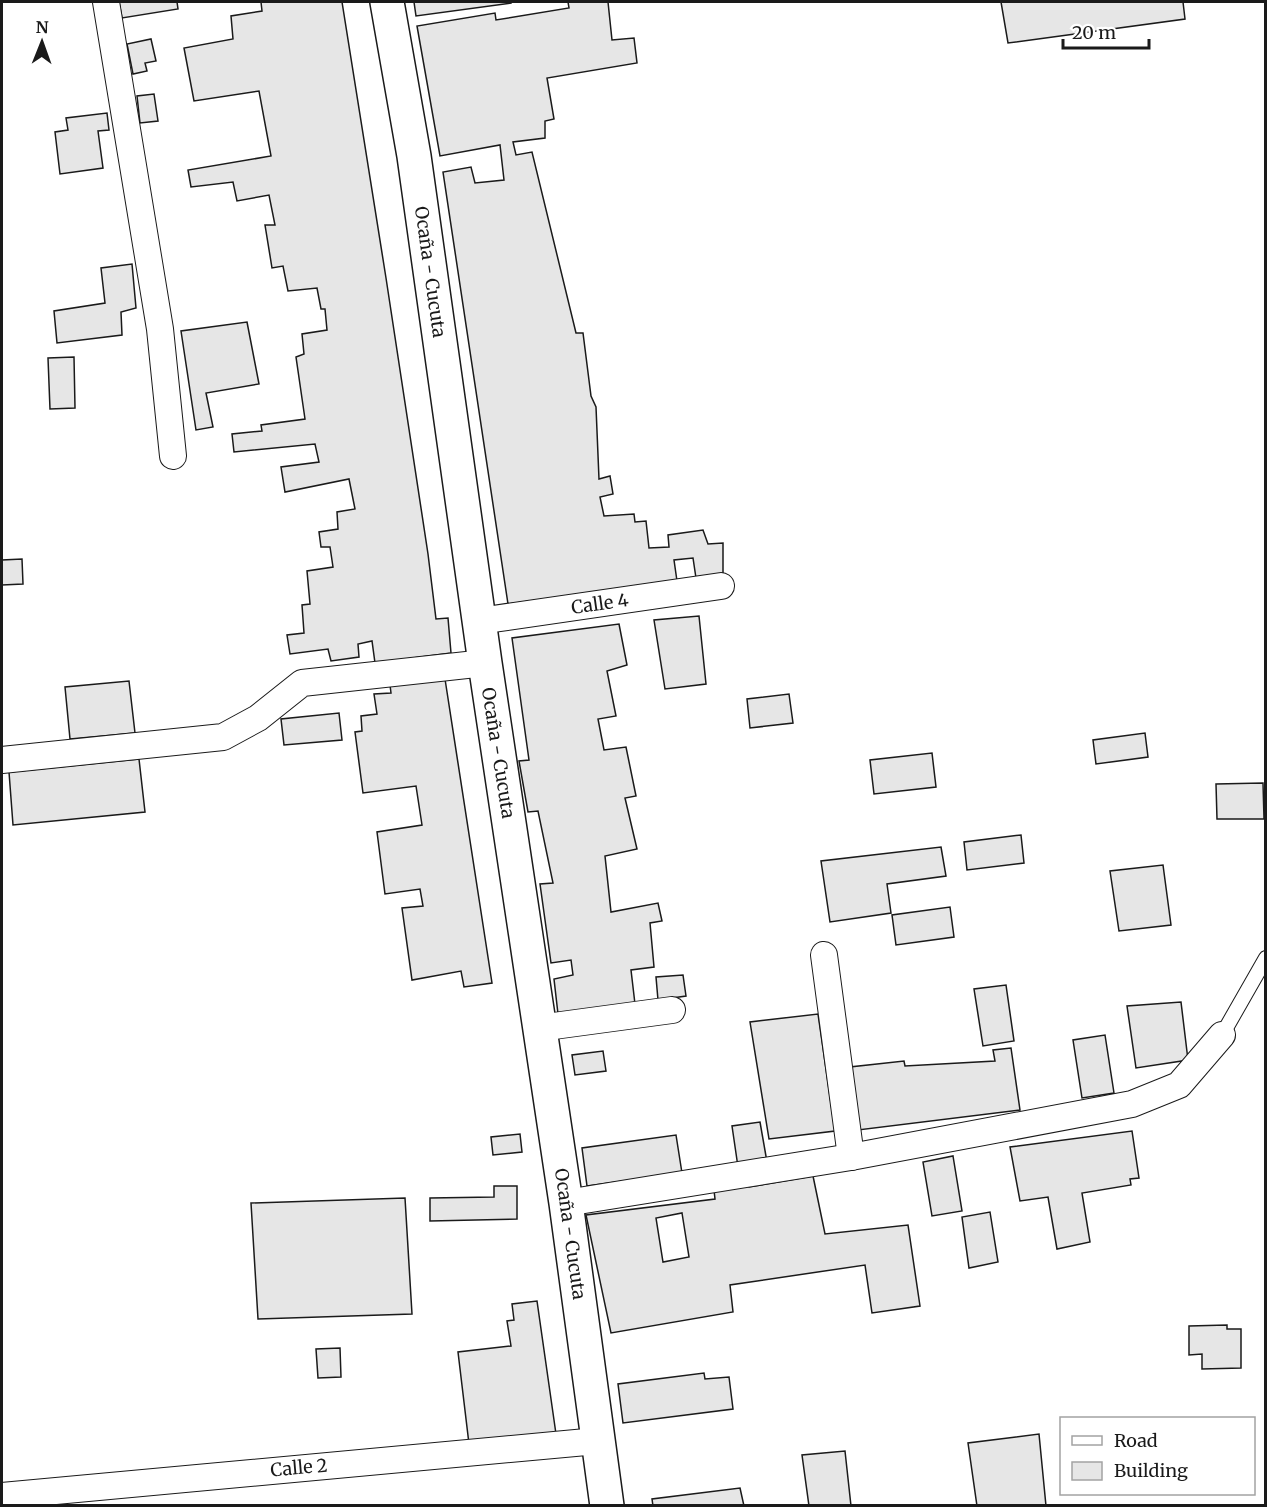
<svg xmlns="http://www.w3.org/2000/svg" width="1267" height="1507" font-family="Merriweather,serif">
  <style>
    .building { fill: #e6e6e6; stroke: #1a1a1a; stroke-width: 1.5; fill-rule: evenodd }
    .lines { fill: none; stroke-linecap: round; stroke-linejoin: round }
    .lane-casing { stroke: #1a1a1a; stroke-width: 16 }
    .street-casing { stroke: #1a1a1a; stroke-width: 28 }
    .primary-casing { stroke: #1a1a1a; stroke-width: 36 }
    .lane { stroke: #fff; stroke-width: 14 }
    .street { stroke: #fff; stroke-width: 26 }
    .primary { stroke: #fff; stroke-width: 33 }
    .labels { text-anchor: middle; stroke-width: 4.5; stroke-linejoin: round; paint-order: stroke }
    .street-label { font-size: 18px; fill: #1a1a1a; stroke: #fff }
  </style>
  <rect width="100%" height="100%" fill="#fff"/>
  <g class="building">
    <path d="M119 2H177L178 9 122 18Z"/>
    <path d="M261 2H342L386 278 428 554 436 619 448 618 451 653 375 663 372 641 358 644 359 657 331 661 328 649 290 654 287 635 304 633 302 605 310 604 307 571 333 567 330 547H321L319 532 338 529 337 512 355 509 349 479 285 492 281 467 319 462 315 444 234 452 232 434 262 431 261 425 305 419 296 357 304 354 302 334 327 330 325 309H321L317 288 288 291 283 266 272 268 265 225H275L269 195 237 201 233 182 191 187 188 170 271 156 259 91 194 101 184 48 233 39 231 16 262 11Z"/>
    <path d="M414 2H511V3L416 16Z"/>
    <path d="M568 2H608L612 40 634 38 637 63 547 78 554 119 545 121V138L513 142 516 155 532 152 576 333H583L591 396 596 407 599 479 610 476 613 494 600 497 604 516 634 514 635 522 646 521 649 548 669 547 668 535 703 530 708 544 723 543V575L696 578 693 558 674 560 677 581 508 604 443 172 471 167 475 183 504 180 500 145 440 156 417 26 495 13 496 20 569 8Z"/>
    <path d="M1001 2H1183L1185 19 1008 43Z"/>
    <path d="M151 39 156 61 145 63 147 71 133 74 127 44Z"/>
    <path d="M154 94 158 121 140 123 137 96Z"/>
    <path d="M107 113 109 130 98 131 103 168 60 174 55 132 68 130 66 118Z"/>
    <path d="M132 264 136 308 121 312 122 335 57 343 54 311 105 303 101 268Z"/>
    <path d="M247 322 259 384 206 393 213 427 196 430 181 331Z"/>
    <path d="M74 357 75 408 50 409 48 358Z"/>
    <path d="M22 559 23 584 2 585V560Z"/>
    <path d="M699 616 706 684 665 689 654 620Z"/>
    <path d="M619 624 627 665 607 671 616 716 598 719 604 750 626 747 636 796 625 798 637 849 605 856 611 912 658 903 662 921 650 923 654 967 631 970 635 1004 558 1014 554 979 573 975 571 960 551 963 540 884 553 883 538 811 528 812 519 761 529 760 512 638Z"/>
    <path d="M445 679 492 983 464 987 461 971 412 980 402 908 423 906 420 889 385 894 377 832 422 825 416 786 363 793 355 732 362 731 361 716 377 714 374 694 391 693 390 685Z"/>
    <path d="M129 681 135 733 70 739 65 687Z"/>
    <path d="M789 694 793 723 750 728 747 699Z"/>
    <path d="M339 713 342 740 284 745 281 719Z"/>
    <path d="M1145 733 1148 757 1096 764 1093 740Z"/>
    <path d="M932 753 936 787 874 794 870 760Z"/>
    <path d="M139 759 145 812 13 825 9 772Z"/>
    <path d="M1263 783 1264 819H1217L1216 784Z"/>
    <path d="M1021 835 1024 863 967 870 964 842Z"/>
    <path d="M941 847 946 876 887 884 891 913 830 922 821 861Z"/>
    <path d="M1163 865 1171 925 1119 931 1110 871Z"/>
    <path d="M950 907 954 937 896 945 892 915Z"/>
    <path d="M683 975 686 996 658 1000 656 977Z"/>
    <path d="M1006 985 1014 1041 983 1046 974 989Z"/>
    <path d="M1181 1002 1188 1060 1136 1068 1127 1006Z"/>
    <path d="M818 1014 835 1131 769 1139 750 1022Z"/>
    <path d="M1105 1035 1114 1093 1082 1098 1073 1040Z"/>
    <path d="M1011 1048 1020 1110 858 1130 850 1067 904 1061 905 1066 995 1061 993 1050Z"/>
    <path d="M603 1051 606 1071 575 1075 572 1055Z"/>
    <path d="M760 1122 767 1162 738 1167 732 1126Z"/>
    <path d="M1132 1131 1139 1178 1130 1179 1131 1185 1082 1193 1090 1242 1057 1249 1048 1197 1020 1201 1010 1147Z"/>
    <path d="M520 1134 522 1152 493 1155 491 1137Z"/>
    <path d="M676 1135 682 1173 587 1186 582 1148Z"/>
    <path d="M953 1156 962 1211 932 1216 923 1162Z"/>
    <path d="M813 1176 825 1234 908 1225 920 1306 872 1313 865 1265 730 1285 733 1312 611 1333 586 1215 715 1199 714 1190 747 1183 749 1187ZM682 1213 689 1257 663 1262 656 1218Z"/>
    <path d="M494 1186H517V1219L430 1221V1198L494 1197Z"/>
    <path d="M405 1198 412 1314 258 1319 251 1203Z"/>
    <path d="M990 1212 998 1262 969 1268 962 1217Z"/>
    <path d="M537 1301 556 1434 469 1444 458 1352 511 1346 507 1321 514 1320 512 1304Z"/>
    <path d="M1227 1325V1329H1241V1368L1202 1369V1354L1189 1355V1326Z"/>
    <path d="M340 1348 341 1377 318 1378 316 1349Z"/>
    <path d="M704 1373 705 1379 729 1377 733 1409 623 1423 618 1384Z"/>
    <path d="M1039 1434 1046 1506H977L968 1443Z"/>
    <path d="M845 1451 851 1506H809L802 1455Z"/>
    <path d="M740 1488 744 1506H653L652 1499Z"/>
  </g>
  <g class="lines">
    <g class="lane-casing">
      <path id="lane" d="M1222 1035 1266 958"/>
    </g>
    <g class="street-casing">
      <g id="street">
        <path d="M106 2 160 329 173 456"/>
        <path d="M479 621 721 586"/>
        <path d="M2 760 223 737 258 718 302 683 485 663"/>
        <path d="M824 955 851 1157"/>
        <path d="M539 1028 672 1010"/>
        <path d="M566 1203 851 1157 1132 1104 1179 1085 1222 1035"/>
        <path d="M2 1496 597 1441"/>
      </g>
    </g>
    <g class="primary-casing">
      <path id="primary" d="M387 2 414 156 485 663 566 1203 607 1506"/>
    </g>
    <use href="#lane" class="lane"/>
    <use href="#street" class="street"/>
    <use href="#primary" class="primary"/>
  </g>
  <g class="labels">
    <g class="street-label">
      <text transform="translate(430 272) rotate(82)" y="6">Ocaña - Cucuta</text>
      <text transform="translate(600 604) rotate(-8)" y="6">Calle 4</text>
      <text transform="translate(498 753) rotate(81)" y="6">Ocaña - Cucuta</text>
      <text transform="translate(570 1234) rotate(82)" y="6">Ocaña - Cucuta</text>
      <text transform="translate(299 1468) rotate(-5)" y="6">Calle 2</text>
    </g>
  </g>
  <rect width="1267" height="1507" fill="none" stroke="#1a1a1a" stroke-width="6"/>
  <rect x="1060" y="1417" width="195" height="78" fill="#ffffff" stroke="#a3a3a3" stroke-width="1.5"/>
  <rect x="1072" y="1436" width="30" height="9" fill="#ffffff" stroke="#a3a3a3" stroke-width="1.5"/>
  <text x="1114" y="1447" font-size="18" fill="#1a1a1a">Road</text>
  <rect x="1072" y="1462" width="30" height="18" fill="#e6e6e6" stroke="#a3a3a3" stroke-width="1.5"/>
  <text x="1114" y="1477" font-size="18" fill="#1a1a1a">Building</text>
  <g transform="translate(42 42) rotate(1)" stroke="#ffffff" stroke-width="4.5" paint-order="stroke">
  <path d="M0-4.5L10 22L0 15L-10 22Z" fill="#1a1a1a"/>
  <text y="-9" font-size="16" font-weight="bold" text-anchor="middle" fill="#1a1a1a">N</text>
  </g>
  <path d="M1063 39v9h86v-9" fill="none" stroke="#1a1a1a" stroke-width="3"/>
  <text x="1072" y="39" font-size="18" fill="#1a1a1a" stroke="#ffffff" stroke-width="4.5" paint-order="stroke">20 m</text>
</svg>
